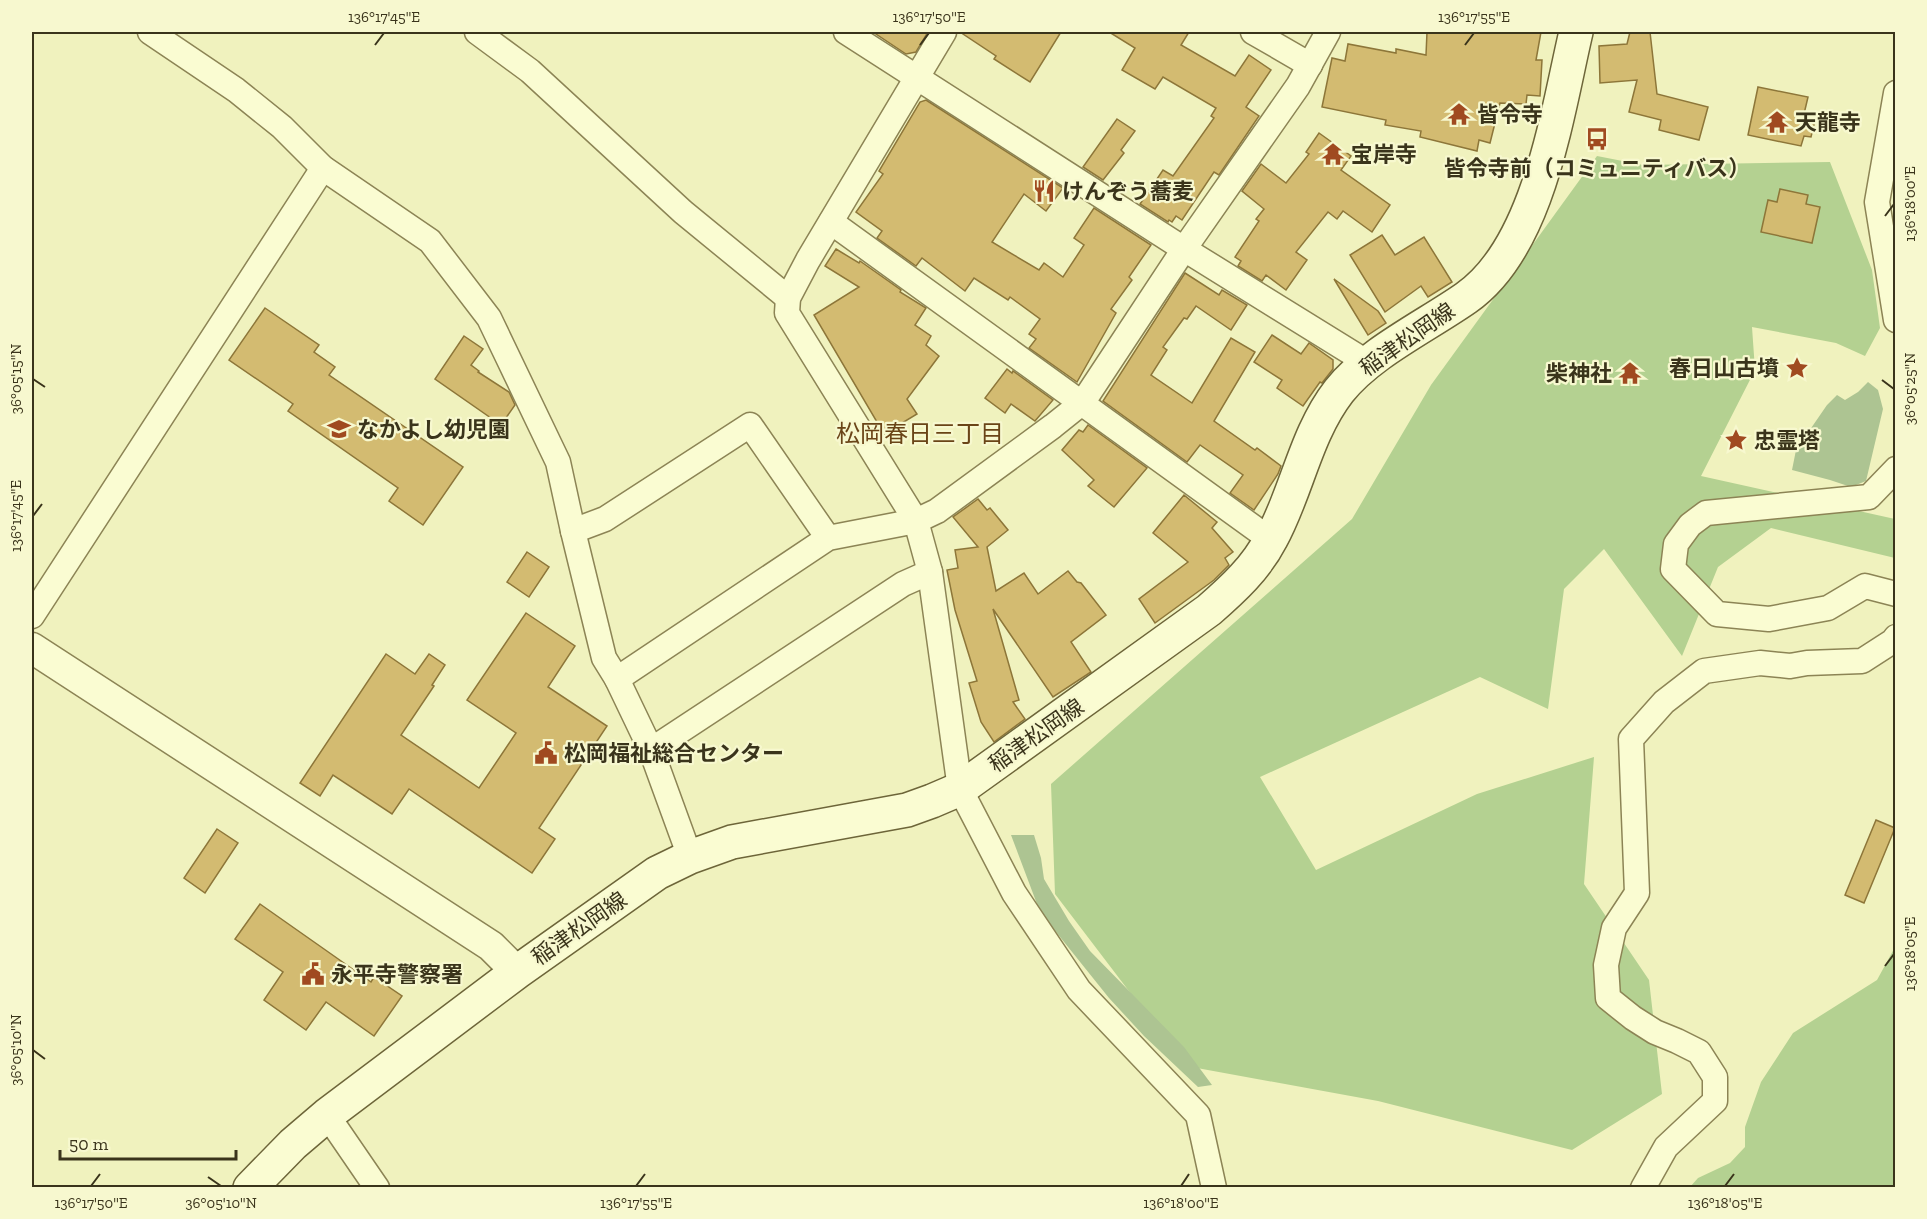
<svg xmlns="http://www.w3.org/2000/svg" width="1927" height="1219" font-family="'Zilla Slab','Noto Sans JP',serif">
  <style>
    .green { fill: #b4d191 }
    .cemetery { fill: #adc492 }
    .building { fill: #d3bb71; stroke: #8d7639; stroke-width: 1.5 }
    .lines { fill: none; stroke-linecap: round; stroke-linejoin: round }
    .minor-casing { stroke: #8c8455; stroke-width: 27 }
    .tertiary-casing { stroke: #8c8455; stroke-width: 33 }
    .secondary-casing { stroke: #6d6539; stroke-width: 36 }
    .minor { stroke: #fafcd2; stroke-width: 24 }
    .tertiary { stroke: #fafcd2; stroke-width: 30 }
    .secondary { stroke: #fafcd2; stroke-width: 33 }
    .ticks { fill: none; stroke: #3a341b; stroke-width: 2 }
    .labels { text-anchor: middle; stroke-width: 4.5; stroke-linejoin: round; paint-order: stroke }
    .poi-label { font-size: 22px; font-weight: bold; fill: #3a341b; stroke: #f7f8cf; text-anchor: start }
    .street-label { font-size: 22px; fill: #3a341b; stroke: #f7f8cf }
    .neighbourhood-label { font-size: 24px; fill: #6a4417; stroke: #f7f8cf }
    .neatline { fill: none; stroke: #3a341b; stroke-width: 2 }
    .ticks-label { font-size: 15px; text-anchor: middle; fill: #3a341b }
  </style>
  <rect width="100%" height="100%" fill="#f0f2be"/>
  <g class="green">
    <path d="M1597 156 1643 165 1830 162 1872 270 1880 328 1865 356 1836 343 1752 327 1755 370 1701 476 1895 519V558L1771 528 1718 567 1682 656 1604 549 1564 589 1548 709 1480 677 1260 777 1316 870 1477 794 1594 757 1584 884 1649 980 1662 1094 1572 1150 1378 1101 1186 1066 1055 894 1051 784 1352 519 1431 385Z"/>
    <path d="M1895 947V1187H1690L1698 1178 1730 1163 1745 1147V1127L1761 1082 1793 1033 1877 980Z"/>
  </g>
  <g class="cemetery">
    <path d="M1868 382 1878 390 1883 409 1866 481 1851 487 1830 480 1792 470 1796 450 1827 405 1837 395 1845 400 1858 392Z"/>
    <path d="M1011 835H1034L1041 858 1044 879 1069 921 1090 951 1184 1047 1212 1085 1198 1087 1144 1036 1109 998 1040 912Z"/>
  </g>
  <g class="building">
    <path d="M873 32H928L916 52 906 54Z"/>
    <path d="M960 32H1061L1030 82 994 59 996 56Z"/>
    <path d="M1109 32H1189L1181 45 1235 76 1249 55 1271 70 1246 107 1259 116 1219 175 1214 172 1182 220 1176 216 1172 222 1169 220 1168 222 1140 204 1163 170 1173 176 1214 118 1211 116 1216 108 1163 77 1155 89 1122 70 1135 48Z"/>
    <path d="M1427 32H1541L1536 60H1542L1540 96 1527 95 1526 104 1500 103 1490 143 1479 140 1477 151 1420 137 1421 131 1385 125 1386 120 1322 107 1332 58 1345 61 1348 44 1396 53V49L1426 55Z"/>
    <path d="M1630 32H1650L1657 94 1708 107 1699 140 1659 130 1661 120 1629 112 1637 80 1600 83 1599 46 1627 44Z"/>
    <path d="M1758 87 1808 97 1804 114 1816 116 1811 137 1804 136 1801 146 1748 135Z"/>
    <path d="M926 100 1063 188 1046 211 1024 194 992 242 1039 270 1044 263 1063 277 1084 245 1074 238 1094 208 1151 245 1129 277 1132 280 1111 309 1116 313 1077 382 1029 348 1036 339 1029 334 1040 319 1010 297 1008 300 974 278 965 291 922 258 916 266 877 238 882 231 856 212 883 174 879 171 920 102Z"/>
    <path d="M1117 119 1135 131 1121 150 1124 153 1103 180 1083 167Z"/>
    <path d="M1319 133 1351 156 1341 170 1390 205 1372 232 1343 211 1337 219 1328 212 1296 252 1307 260 1286 290 1266 275 1262 281 1238 266 1241 261 1235 257 1259 221 1256 219 1264 209 1242 191 1261 164 1286 183 1309 154 1306 152Z"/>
    <path d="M1780 189 1808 195 1806 204 1820 207 1812 243 1761 232 1768 200 1777 202Z"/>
    <path d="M1382 235 1395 255 1424 237 1452 282 1428 297 1421 286 1385 312 1350 255Z"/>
    <path d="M836 249 859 263 860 261 901 290 900 292 926 308 915 325 931 336 926 345 939 356 907 399 917 414 884 434 814 315 859 287 825 266Z"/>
    <path d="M1185 273 1219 295 1222 290 1247 305 1231 330 1196 306 1187 319 1184 318 1163 347 1167 350 1151 375 1192 403 1231 338 1255 352 1214 421 1255 450 1257 448 1281 466 1278 474 1254 510 1230 493 1243 475 1200 445 1187 462 1103 401Z"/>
    <path d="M1334 279 1378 311 1386 323 1368 335Z"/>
    <path d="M265 308 319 345 314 352 335 367 329 375 463 467 423 525 389 501 398 488 288 411 293 404 229 360Z"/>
    <path d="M1272 335 1301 354 1309 343 1333 360V369L1322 383 1320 382 1303 406 1277 388 1282 380 1254 362Z"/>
    <path d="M464 336 483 349 471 365 479 371 478 372 509 392 515 405 501 425 435 379Z"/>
    <path d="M1007 369 1012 373 1013 371 1053 400 1035 421 1011 404 1005 413 985 398Z"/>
    <path d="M1088 425 1147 468 1114 507 1088 486 1094 480 1062 450 1079 430 1083 432Z"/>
    <path d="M1184 495 1217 522 1212 528 1233 552 1225 558 1229 565 1214 580 1155 623 1139 599 1188 562 1153 533Z"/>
    <path d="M978 499 987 510 990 508 1008 530 987 547 996 591 1024 573 1038 594 1068 571 1077 582 1081 583 1106 615 1071 642 1091 672 1053 697 993 609 1019 700 1013 702 1025 719 994 742 981 722 969 683 977 681 955 610 947 570 958 568 955 550 978 547 953 517Z"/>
    <path d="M527 552 549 567 529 597 507 582Z"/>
    <path d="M526 613 575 646 548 687 607 726 539 828 555 839 532 873 409 789 392 814 333 775 320 796 300 783 386 654 415 674 429 654 445 665 432 685 434 686 401 735 479 788 516 733 467 700Z"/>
    <path d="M1876 820 1895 828 1864 903 1845 895Z"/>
    <path d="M217 829 238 843 205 893 184 878Z"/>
    <path d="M260 904 371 982 374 977 402 996 374 1036 326 1002 306 1030 264 1000 283 972 235 939Z"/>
  </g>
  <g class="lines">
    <g class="minor-casing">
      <g id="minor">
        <path d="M150 32 236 90 282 127 323 168 430 241 489 318 558 462 573 531 604 658 617 679 651 750 690 857"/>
        <path d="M477 32 530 71 683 212 788 298"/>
        <path d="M846 32 1184 249 1368 363"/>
        <path d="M944 32 808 260 788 298 787 313 916 521 930 572 960 789 1014 893 1079 990 1198 1115 1214 1188"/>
        <path d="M1253 32 1310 65"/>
        <path d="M1896 93 1877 202 1896 320"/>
        <path d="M831 222 1271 540"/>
        <path d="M1896 469 1869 497 1706 513 1690 525 1676 544 1673 569 1717 614 1769 619 1828 608 1865 586 1896 594"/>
        <path d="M573 531 605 519 750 425 828 538"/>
        <path d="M32 616 323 168"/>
        <path d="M617 679 828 538 916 521 937 511 1053 426 1083 402 1184 249 1298 86 1328 32"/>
        <path d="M651 750 903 584 930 572"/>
        <path d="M327 1115 377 1188"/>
        <path d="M1643 1188 1666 1147 1715 1101V1077L1699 1052 1677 1041 1655 1032 1633 1018 1608 998 1606 965 1614 928 1637 893 1631 739 1664 702 1704 671 1760 663 1790 666 1807 663 1862 661 1893 641 1896 637"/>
      </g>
    </g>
    <g class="tertiary-casing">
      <path id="tertiary" d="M32 648 491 946 517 972"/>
    </g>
    <g class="secondary-casing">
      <path id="secondary" d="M250 1188 293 1144 327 1115 517 972 657 873 690 857 732 842 907 810 932 801 960 789 1209 610C1233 589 1256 568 1271 539 1297 492 1305 435 1339 391 1369 353 1426 326 1466 298 1539 247 1557 113 1576 32"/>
    </g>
    <use href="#minor" class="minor"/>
    <use href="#tertiary" class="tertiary"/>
    <use href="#secondary" class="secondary"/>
  </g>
  <path class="ticks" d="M375 45 384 33M920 45 929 33M1465 45 1474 33M1885 216 1894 204M33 379 45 387M1882 380 1894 389M33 516 42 504M1885 966 1894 954M33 1050 45 1059M208 1177 221 1186M91 1186 100 1174M636 1186 645 1174M1181 1186 1189 1174M1725 1186 1734 1174"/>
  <defs>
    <g id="temple-bare" transform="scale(1.8)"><path d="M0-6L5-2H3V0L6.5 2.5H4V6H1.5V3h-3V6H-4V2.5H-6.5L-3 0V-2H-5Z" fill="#a04a20" stroke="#f7f8cf" stroke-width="2.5" paint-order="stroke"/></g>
    <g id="bus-bare" transform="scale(1.8)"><path d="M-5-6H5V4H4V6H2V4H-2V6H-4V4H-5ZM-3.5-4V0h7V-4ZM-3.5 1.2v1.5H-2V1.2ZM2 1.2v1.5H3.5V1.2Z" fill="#a04a20" stroke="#f7f8cf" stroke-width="2.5" paint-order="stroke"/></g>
    <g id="restaurant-bare" transform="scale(1.8)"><path d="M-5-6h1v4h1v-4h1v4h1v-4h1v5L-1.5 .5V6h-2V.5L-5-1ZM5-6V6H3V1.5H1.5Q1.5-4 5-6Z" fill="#a04a20" stroke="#f7f8cf" stroke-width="2.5" paint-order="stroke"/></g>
    <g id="sight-bare" transform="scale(1.8)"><path d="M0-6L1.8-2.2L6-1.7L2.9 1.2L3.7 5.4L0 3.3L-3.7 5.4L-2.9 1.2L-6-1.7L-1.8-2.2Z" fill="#a04a20" stroke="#f7f8cf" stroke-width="2.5" paint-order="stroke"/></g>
    <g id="school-bare" transform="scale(1.8)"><path d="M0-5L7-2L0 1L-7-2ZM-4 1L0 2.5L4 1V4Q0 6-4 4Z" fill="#a04a20" stroke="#f7f8cf" stroke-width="2.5" paint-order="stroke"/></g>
    <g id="civic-bare" transform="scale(1.8)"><path d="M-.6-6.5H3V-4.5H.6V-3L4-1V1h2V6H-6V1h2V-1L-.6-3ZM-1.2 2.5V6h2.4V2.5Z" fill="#a04a20" stroke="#f7f8cf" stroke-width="2.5" paint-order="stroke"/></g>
  </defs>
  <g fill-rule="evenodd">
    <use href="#temple-bare" x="1459" y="114"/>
    <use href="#temple-bare" x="1777" y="122"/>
    <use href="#bus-bare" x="1597" y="139"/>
    <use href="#temple-bare" x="1333" y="154"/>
    <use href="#restaurant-bare" x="1044" y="191"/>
    <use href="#sight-bare" x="1797" y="368"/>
    <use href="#temple-bare" x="1630" y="373"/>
    <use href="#school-bare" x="339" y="429"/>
    <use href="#sight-bare" x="1736" y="440"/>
    <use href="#civic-bare" x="546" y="753"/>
    <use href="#civic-bare" x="313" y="974"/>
  </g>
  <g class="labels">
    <g class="poi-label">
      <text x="1477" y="122">皆令寺</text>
      <text x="1795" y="130">天龍寺</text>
      <text x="1351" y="162">宝岸寺</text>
      <text x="1597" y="176" text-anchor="middle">皆令寺前（コミュニティバス）</text>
      <text x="1062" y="199">けんぞう蕎麦</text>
      <text x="1779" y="376" text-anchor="end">春日山古墳</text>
      <text x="1612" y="381" text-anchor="end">柴神社</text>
      <text x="357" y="437">なかよし幼児園</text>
      <text x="1754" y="448">忠霊塔</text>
      <text x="564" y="761">松岡福祉総合センター</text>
      <text x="331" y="982">永平寺警察署</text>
    </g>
    <g class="street-label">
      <text transform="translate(1407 339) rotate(-35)" y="8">稲津松岡線</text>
      <text transform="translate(1036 735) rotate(-35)" y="8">稲津松岡線</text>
      <text transform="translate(579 928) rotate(-35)" y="8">稲津松岡線</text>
    </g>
    <g class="neighbourhood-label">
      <text x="920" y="442">松岡春日三丁目</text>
    </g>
  </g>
  <rect width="1927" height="1219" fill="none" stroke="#f7f8cf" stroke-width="66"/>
  <path d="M60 1150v9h176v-9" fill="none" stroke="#3a341b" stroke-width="3"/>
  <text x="69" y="1150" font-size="18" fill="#3a341b" stroke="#f7f8cf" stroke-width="4.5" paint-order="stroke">50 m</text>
  <rect x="33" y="33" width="1861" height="1153" class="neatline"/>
  <g class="ticks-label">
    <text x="384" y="22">136°17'45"E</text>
    <text x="929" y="22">136°17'50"E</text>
    <text x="1474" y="22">136°17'55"E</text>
    <text transform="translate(1910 204) rotate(-90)" y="5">136°18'00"E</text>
    <text transform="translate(16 379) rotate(-90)" y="5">36°05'15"N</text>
    <text transform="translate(1910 389) rotate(-90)" y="5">36°05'25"N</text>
    <text transform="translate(16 516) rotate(-90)" y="5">136°17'45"E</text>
    <text transform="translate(1910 954) rotate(-90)" y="5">136°18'05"E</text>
    <text transform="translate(16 1050) rotate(-90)" y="5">36°05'10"N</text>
    <text x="91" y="1208">136°17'50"E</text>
    <text x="221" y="1208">36°05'10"N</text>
    <text x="636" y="1208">136°17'55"E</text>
    <text x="1181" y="1208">136°18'00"E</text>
    <text x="1725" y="1208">136°18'05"E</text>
  </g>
</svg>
